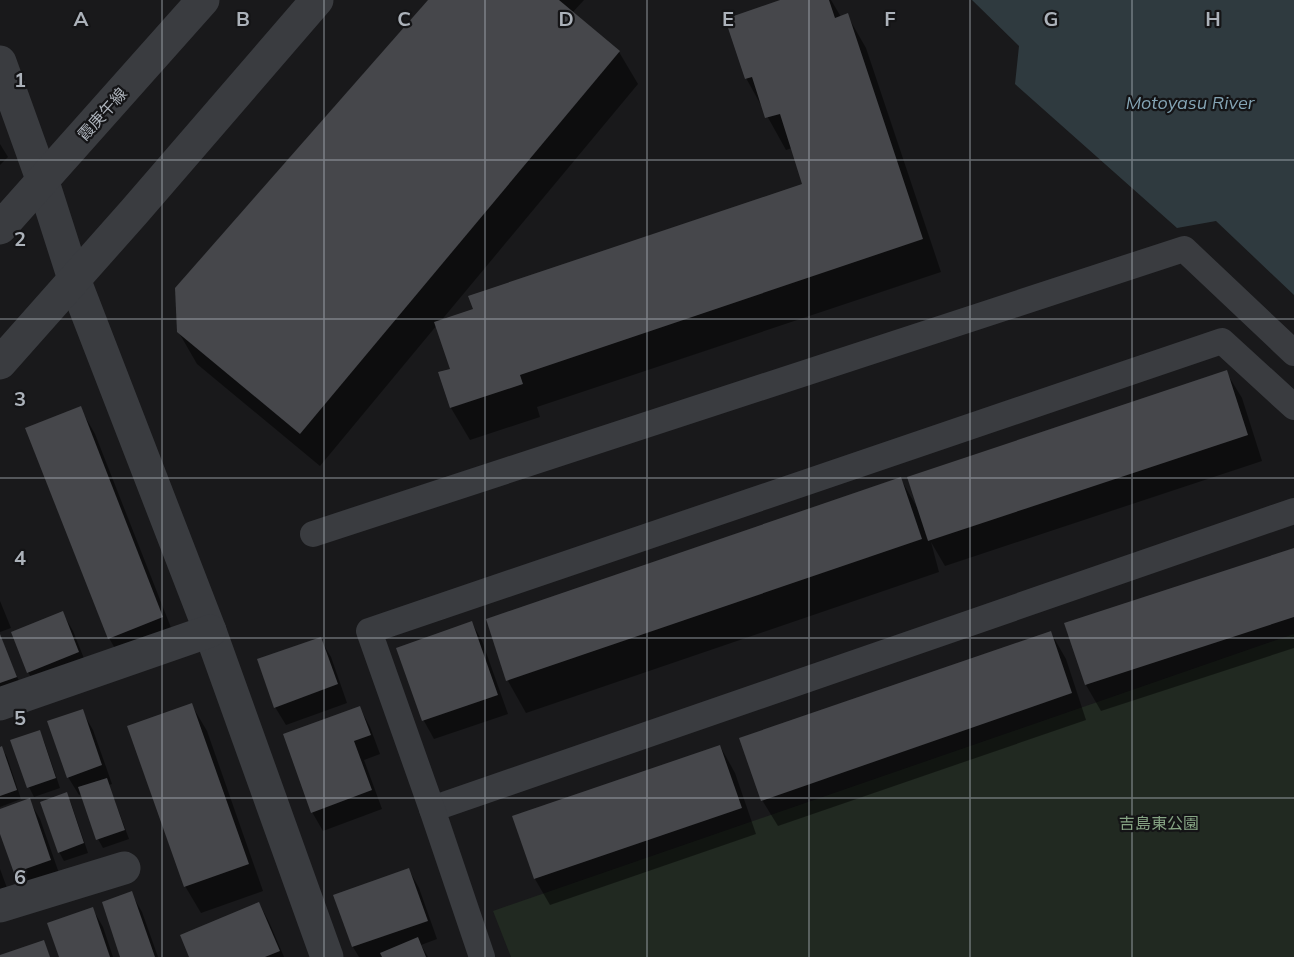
<svg xmlns="http://www.w3.org/2000/svg" width="1294" height="957" font-family="Mulish,'Noto Sans JP',sans-serif">
  <style>
    .green { fill: #212921 }
    .water { fill: #2f3a3f }
    .shadow { fill: #0007 }
    .building { fill: #46474b }
    .lines { fill: none; stroke-linecap: round; stroke-linejoin: round }
    .service { stroke: #3a3c40; stroke-width: 26 }
    .minor { stroke: #3a3c40; stroke-width: 33 }
    .tertiary { stroke: #3a3c40; stroke-width: 33 }
    .grid { fill: none; stroke: #acb2ba; stroke-width: 1.5; stroke-opacity: 0.55 }
    .labels { text-anchor: middle; stroke-width: 4.5; stroke-linejoin: round; paint-order: stroke }
    .street-label { font-size: 16px; fill: #acb2ba; stroke: #141416 }
    .park-label { font-size: 16px; fill: #86a484; stroke: #141416 }
    .water-label { font-size: 18px; font-style: italic; fill: #84a4b4; stroke: #141416 }
    .grid-label { font-size: 20px; text-anchor: middle; font-weight: bold; fill: #acb2ba; stroke: #141416; stroke-width: 4.5; stroke-linejoin: round; paint-order: stroke }
  </style>
  <rect width="100%" height="100%" fill="#19191b"/>
  <path class="green" d="M1294 634V957H511L493 911Z"/>
  <path class="water" d="M972 0H1294V295L1216 221 1177 228 1015 84 1019 46Z"/>
  <g class="shadow">
    <path d="M430 0H584L572 13 619 52 638 84 440 322 804 185 792 148 786 150 746 78 785 0H831L841 17 847 15 866 48 941 272 537 407 540 417 470 440 451 408 440 373 452 370 437 325 320 466 197 364 178 331Z"/>
    <path d="M0 144 8 157 0 165Z"/>
    <path d="M1226 372 1242 398 1262 461 945 566 931 542 939 572 526 713 508 681 487 620 900 478 918 509Z"/>
    <path d="M80 408 95 434 177 643 124 664 109 638Z"/>
    <path d="M1294 550V648L1101 711 1086 685Z"/>
    <path d="M0 601 11 628 0 632Z"/>
    <path d="M62 612 73 631 89 671 39 691 28 672Z"/>
    <path d="M472 623 482 641 508 714 434 739 424 721 398 649Z"/>
    <path d="M1051 633 1066 659 1086 720 778 826 762 800Z"/>
    <path d="M0 637 21 686 0 695Z"/>
    <path d="M320 639 331 657 347 703 286 725 275 707Z"/>
    <path d="M191 704 207 731 263 891 201 913 185 886Z"/>
    <path d="M360 708 370 727 380 754 364 760 382 809 323 831 312 812Z"/>
    <path d="M82 711 93 730 112 784 109 785 129 839 103 848 98 839 82 794 79 795 68 777Z"/>
    <path d="M39 732 44 741 60 788 34 797 29 787Z"/>
    <path d="M720 746 735 773 756 834 550 905 535 879 514 817Z"/>
    <path d="M0 748H2L7 757 21 799 0 807Z"/>
    <path d="M66 794 71 803 88 853 64 861 59 852Z"/>
    <path d="M29 800 40 819 61 879 26 891 15 873 0 829V810Z"/>
    <path d="M0 869 10 896 0 899Z"/>
    <path d="M409 870 419 888 437 939 421 945 428 957H359L353 947 335 896Z"/>
    <path d="M131 893 142 912 158 957H122Z"/>
    <path d="M259 903 269 922 284 957H191Z"/>
    <path d="M92 908 103 927 113 957H60Z"/>
  </g>
  <g class="building">
    <path d="M428 0H559L620 51 300 434 177 332 175 288Z"/>
    <path d="M780 0H829L835 18 848 13 923 239 520 375 523 384 450 408 438 372 450 369 434 322 473 309 468 296 802 184 780 114 765 118 752 77 745 79 725 19Z"/>
    <path d="M1227 370 1248 435 928 541 907 477Z"/>
    <path d="M81 406 163 617 108 639 25 428Z"/>
    <path d="M901 477 922 539 506 681 486 619Z"/>
    <path d="M1294 548V617L1085 685 1064 623Z"/>
    <path d="M63 611 79 652 27 673 11 632Z"/>
    <path d="M472 621 498 695 422 721 396 648Z"/>
    <path d="M1051 631 1072 693 761 801 739 738Z"/>
    <path d="M0 634 17 677 0 683Z"/>
    <path d="M321 637 338 684 274 708 257 659Z"/>
    <path d="M192 703 249 864 184 887 127 726Z"/>
    <path d="M360 706 371 735 354 741 372 790 311 813 283 734Z"/>
    <path d="M83 709 102 765 67 778 47 721Z"/>
    <path d="M40 730 56 778 27 788 10 740Z"/>
    <path d="M720 745 742 808 534 879 512 816Z"/>
    <path d="M2 746 17 790 0 796V747Z"/>
    <path d="M107 778 125 830 96 840 78 787Z"/>
    <path d="M67 792 84 843 58 853 40 802Z"/>
    <path d="M30 798 51 860 14 873 0 834V809Z"/>
    <path d="M409 868 428 921 352 947 333 895Z"/>
    <path d="M132 891 155 957H120L102 902Z"/>
    <path d="M259 902 280 951 265 957H189L180 935Z"/>
    <path d="M93 907 110 957H59L47 923Z"/>
    <path d="M418 937 426 957H382L380 953Z"/>
    <path d="M44 940 50 957H0V955Z"/>
  </g>
  <g class="lines">
    <g class="service">
      <path d="M313 534 1184 249 1294 353"/>
      <path d="M432 809 1294 511"/>
      <path d="M482 957 432 809 369 631 1222 341 1294 407"/>
    </g>
    <g class="minor">
      <path d="M0 62 42 179 74 279 210 631 327 957"/>
      <path d="M0 704 210 631"/>
      <path d="M0 906 124 868"/>
    </g>
    <g class="tertiary">
      <path d="M0 228 203 0"/>
      <path d="M0 363 134 212 317 0"/>
    </g>
  </g>
  <path class="grid" d="M162 0V957M324 0V957M485 0V957M647 0V957M809 0V957M970 0V957M1132 0V957M0 160H1294M0 319H1294M0 478H1294M0 638H1294M0 798H1294"/>
  <g class="labels">
    <g class="street-label">
      <text transform="translate(102 114) rotate(-48)" y="6">霞庚午線</text>
    </g>
    <g class="park-label">
      <text x="1159" y="829">吉島東公園</text>
    </g>
    <g class="water-label">
      <text x="1190" y="109">Motoyasu River</text>
    </g>
  </g>
  <g class="grid-label">
    <text x="81" y="26">A</text>
    <text x="243" y="26">B</text>
    <text x="404" y="26">C</text>
    <text x="566" y="26">D</text>
    <text x="728" y="26">E</text>
    <text x="890" y="26">F</text>
    <text x="1051" y="26">G</text>
    <text x="1213" y="26">H</text>
    <text x="20" y="87">1</text>
    <text x="20" y="246">2</text>
    <text x="20" y="406">3</text>
    <text x="20" y="565">4</text>
    <text x="20" y="725">5</text>
    <text x="20" y="884">6</text>
  </g>
</svg>
